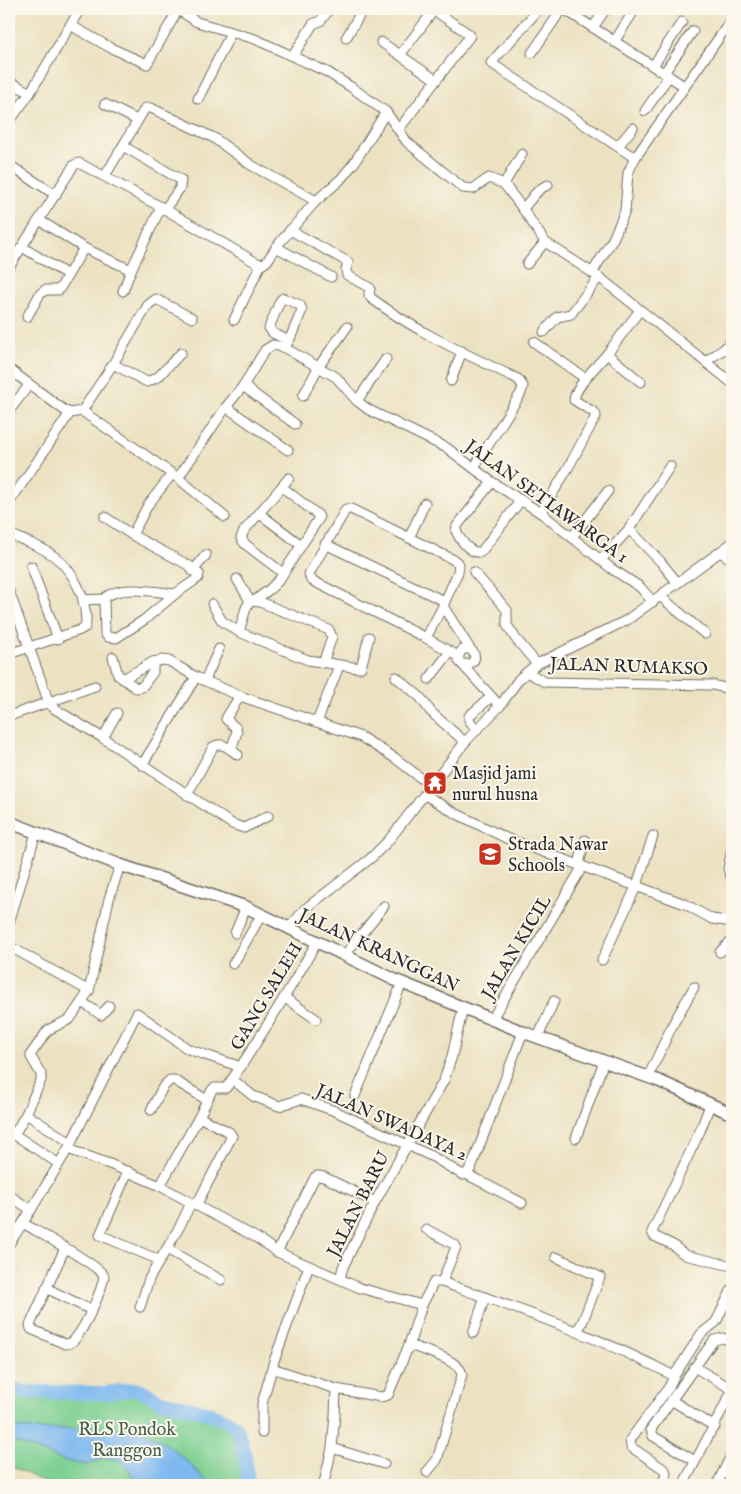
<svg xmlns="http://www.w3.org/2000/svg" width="741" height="1494" font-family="'IM FELL English',serif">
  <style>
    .green { fill: #7ccf91; stroke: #547d5e }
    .water { fill: #7db8ef; stroke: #54728d }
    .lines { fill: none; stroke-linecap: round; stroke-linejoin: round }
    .river { stroke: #7db8ef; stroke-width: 14 }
    .minor-casing { stroke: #6f6b60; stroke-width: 11 }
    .major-casing { stroke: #6f6b60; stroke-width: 14 }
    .minor { stroke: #fff; stroke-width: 9 }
    .major { stroke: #fff; stroke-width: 11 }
    .labels { text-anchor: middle; stroke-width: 4; stroke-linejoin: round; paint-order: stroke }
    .street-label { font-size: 18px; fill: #2b2b2b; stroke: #fbf7ec }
    .poi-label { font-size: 18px; fill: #2b2b2b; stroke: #fbf7ec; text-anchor: start }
    .park-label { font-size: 18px; fill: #435c4a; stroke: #fbf7ec }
  </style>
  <rect width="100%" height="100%" fill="#fbf7ec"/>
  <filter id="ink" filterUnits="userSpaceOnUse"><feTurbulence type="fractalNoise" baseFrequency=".02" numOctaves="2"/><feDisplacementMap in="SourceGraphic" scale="10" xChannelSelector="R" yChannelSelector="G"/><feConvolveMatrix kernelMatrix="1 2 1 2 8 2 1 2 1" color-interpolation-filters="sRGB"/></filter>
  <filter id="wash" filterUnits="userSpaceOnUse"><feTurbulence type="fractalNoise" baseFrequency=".0096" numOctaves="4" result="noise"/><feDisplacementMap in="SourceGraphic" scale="20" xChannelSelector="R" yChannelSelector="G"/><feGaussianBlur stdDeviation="1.12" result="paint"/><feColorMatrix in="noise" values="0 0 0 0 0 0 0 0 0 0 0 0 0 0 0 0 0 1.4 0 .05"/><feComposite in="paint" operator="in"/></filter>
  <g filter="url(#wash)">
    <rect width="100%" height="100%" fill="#ece2c2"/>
    <path class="green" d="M132 1393 140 1394 161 1405 221 1422 233 1431 238 1443 245 1477V1485H50L9 1465V1394L34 1399Z"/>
    <path class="water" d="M9 1424C21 1431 40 1429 54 1429 81 1429 120 1423 145 1433 170 1443 192 1465 210 1485H136L129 1470 119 1460 105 1458 86 1465 66 1461 9 1440Z"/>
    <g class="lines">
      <path class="river" d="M9 1387 23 1392 105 1393 135 1389 145 1392 158 1400 202 1411 224 1419 236 1427 242 1442 246 1463 248 1485"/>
    </g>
  </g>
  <g filter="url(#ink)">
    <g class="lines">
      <g class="minor-casing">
        <g id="minor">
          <path d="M177 9 197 22 255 39 327 72 351 87 386 112 407 142 463 188 473 189 489 178 504 184 523 209 545 242 599 277 732 383"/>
          <path d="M539 9 491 63 635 158"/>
          <path d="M564 9 684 86"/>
          <path d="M70 25 111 48 147 64 178 10"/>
          <path d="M593 27 606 9"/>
          <path d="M346 38 363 9"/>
          <path d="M381 42 436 80"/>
          <path d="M614 42 635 9"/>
          <path d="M532 53 562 9"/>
          <path d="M400 55 434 10"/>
          <path d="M293 56 313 24 320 21 330 9"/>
          <path d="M653 66 682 22"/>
          <path d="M664 73 693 31"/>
          <path d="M9 81 30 93"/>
          <path d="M198 99 231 33"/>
          <path d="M105 104 137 120"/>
          <path d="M645 111 669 76"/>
          <path d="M9 122 30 93 80 9"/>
          <path d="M399 129 470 36 469 34 432 9"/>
          <path d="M123 146 181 180 180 188 165 209"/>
          <path d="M618 146 633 128"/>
          <path d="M9 165 56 195"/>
          <path d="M105 176 144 110 146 108H151L214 138 251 165 316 201"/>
          <path d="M504 184 522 154"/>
          <path d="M523 209C530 201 537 188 548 185"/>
          <path d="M39 220 84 248 131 270 161 207"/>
          <path d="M290 230 348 262 346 270 347 275 370 288 369 295 371 298C416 332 468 355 518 379L523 386 521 393 474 468"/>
          <path d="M22 247 68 275"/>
          <path d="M276 247 331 277"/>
          <path d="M527 264 545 242"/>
          <path d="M9 267 74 165 79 163 161 207 257 263 263 264 267 261 281 241 316 201 340 180 354 163 386 112"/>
          <path d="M592 273 613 239 625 211 628 173 635 158 732 19"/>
          <path d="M123 291 131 270"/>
          <path d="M640 310 607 354 641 382"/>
          <path d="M27 317 40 294 45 290H59L84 248"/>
          <path d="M234 320 261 264"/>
          <path d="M544 332 557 317 571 314 599 277"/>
          <path d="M534 342 586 379"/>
          <path d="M283 347 289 341 302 310 300 305 283 298 280 301 269 328 273 333 289 341"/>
          <path d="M181 353 158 377 147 382 113 364 148 305 156 299 192 318"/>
          <path d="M705 362 724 349 732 340"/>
          <path d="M9 369 64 410 70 413 82 411 178 478 226 407 243 386 265 350 273 345 283 347 336 377 357 401 369 410 447 448 492 482 541 513 612 569 640 587 653 602"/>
          <path d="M451 381 462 351"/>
          <path d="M243 386 295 424"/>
          <path d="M303 396 319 366 347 327"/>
          <path d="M357 401 386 359"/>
          <path d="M226 407 288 450"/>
          <path d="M9 411 29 385"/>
          <path d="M82 411 113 364"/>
          <path d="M172 474 148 505 132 535 190 566 193 571 206 555"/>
          <path d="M178 478 225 517"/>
          <path d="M492 482 457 526 456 531C460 540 470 554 481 552L521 500"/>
          <path d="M9 503 70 413"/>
          <path d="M541 513 568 468 596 416 595 413 574 400C575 386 598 365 607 354"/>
          <path d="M260 514 301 545"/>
          <path d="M105 517 132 535"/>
          <path d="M629 529 660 561 677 582"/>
          <path d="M9 533C16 538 22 539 30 543 57 554 72 569 82 596 84 605 88 618 85 627L80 630 9 654"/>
          <path d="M572 537 608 491"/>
          <path d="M409 538 425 503"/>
          <path d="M325 544 444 601"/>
          <path d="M720 552 732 560"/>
          <path d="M601 560 629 529 670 466"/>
          <path d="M31 566 58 639"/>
          <path d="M474 572 507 610V625L516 639 537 664"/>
          <path d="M283 573 245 544 241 538 244 531 289 478"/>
          <path d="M237 579 250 601 260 602 329 630 332 637 323 663"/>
          <path d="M9 591 49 703 55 709 103 738 232 824 244 828 268 816"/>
          <path d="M661 597 705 634"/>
          <path d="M104 599 105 634 108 637 116 638 144 620 175 594 194 581 198 578 199 574 193 571"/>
          <path d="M83 600 104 599C118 584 156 592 175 594"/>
          <path d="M254 601 270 589 279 580 319 518 318 515 282 487"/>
          <path d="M212 604 222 621 239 632 308 660 359 668 361 667 369 637"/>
          <path d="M239 632 246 608 250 601"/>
          <path d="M426 638 443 606"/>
          <path d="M470 649C462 648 458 652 459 661L500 706"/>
          <path d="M458 656 426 638 311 580 309 574 346 509H351L454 560 459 564 458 572 443 606 470 649C479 656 474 666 463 664"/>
          <path d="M113 657 118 675 136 688 142 687 153 672V662"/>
          <path d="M527 672 545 682 713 685 732 690"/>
          <path d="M396 677 420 697 431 712 465 742"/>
          <path d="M123 679 153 662 163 660 169 661 196 677 240 696 361 737 395 758 431 786"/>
          <path d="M429 679 450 652"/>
          <path d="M205 680 219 649"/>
          <path d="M9 716 95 686"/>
          <path d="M317 722 339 666"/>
          <path d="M476 729 469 720V716L491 697"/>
          <path d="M103 738 117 713"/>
          <path d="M231 750 237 732 236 728 226 719 228 715 240 696"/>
          <path d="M142 765 196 677"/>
          <path d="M187 795 213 747C222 741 230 749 238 755"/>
          <path d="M425 795 455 813 508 839 685 904 712 919 732 922"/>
          <path d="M732 850 728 869 732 879"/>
          <path d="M579 864 585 840"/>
          <path d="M9 923 36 833"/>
          <path d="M289 928 305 909 371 858 389 840 465 742 500 706 519 679 537 664 627 620 732 543"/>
          <path d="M235 933 246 907"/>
          <path d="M9 946 89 991"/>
          <path d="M720 952 732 940"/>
          <path d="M344 956 384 906"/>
          <path d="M602 960 637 885 653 836"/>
          <path d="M233 964 262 914"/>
          <path d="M285 998 316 1019"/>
          <path d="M82 1002 101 1015 109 1006"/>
          <path d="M492 1019 583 866"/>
          <path d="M538 1037 554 1001"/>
          <path d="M648 1077 673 1024 694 987"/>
          <path d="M232 1079 253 1096 279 1106 301 1099 335 1111 433 1157 463 1175 466 1174 471 1168 523 1032"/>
          <path d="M355 1096 402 983"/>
          <path d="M710 1105 700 1131 652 1232 654 1236 673 1245 685 1255 732 1266"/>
          <path d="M151 1110 163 1087 170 1080H174L207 1100"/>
          <path d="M26 1114 71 1143"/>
          <path d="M9 1131 59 1164"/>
          <path d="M14 1135 26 1114 41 1080V1074L31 1057V1054L48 1030 70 1019 89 991 109 899 120 865"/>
          <path d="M576 1138 604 1061"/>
          <path d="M68 1149 137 1013 188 1049 241 1067"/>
          <path d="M128 1171 100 1235 159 1260"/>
          <path d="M466 1174 522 1203"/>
          <path d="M160 1186 199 1117 212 1090 214 1088H226C259 1041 288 992 317 942"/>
          <path d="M9 1195 31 1210 68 1149 112 1165 160 1186 257 1238 277 1252 360 1288 422 1305"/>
          <path d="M196 1206 232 1136 229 1132 199 1117"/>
          <path d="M31 1210 23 1223C36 1231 100 1266 104 1276 102 1291 85 1327 75 1339 72 1343 69 1344 65 1344L31 1329 30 1325 65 1248"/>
          <path d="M426 1229 455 1245 456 1247 442 1282"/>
          <path d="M9 1244 23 1223"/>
          <path d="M167 1249 221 1280"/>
          <path d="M277 1252 315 1177 318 1176 324 1177 375 1202"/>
          <path d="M556 1257 600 1277 582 1323 577 1331"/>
          <path d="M340 1279 343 1267 375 1202 444 1080 452 1056 463 1008"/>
          <path d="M46 1288 91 1310"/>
          <path d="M140 1307 149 1279 180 1226 191 1203"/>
          <path d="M473 1333 485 1297"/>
          <path d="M409 1345C423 1350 461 1360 462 1375L437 1460 427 1472"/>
          <path d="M694 1367 732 1389"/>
          <path d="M272 1368 336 1389 335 1415 332 1448 324 1483"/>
          <path d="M336 1389 381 1397 388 1395 409 1345 422 1305 434 1282H442C521 1310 600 1337 674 1376"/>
          <path d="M671 1400 715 1427"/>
          <path d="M262 1433V1404L274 1361 309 1266"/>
          <path d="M332 1448 384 1464"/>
          <path d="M695 1461 653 1436 651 1429 714 1340 723 1338 732 1342"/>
          <path d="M662 1485 666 1474 665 1470 631 1447 630 1440 669 1387 674 1376 701 1334 716 1322 732 1289"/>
          <path d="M683 1485 732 1391"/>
          <path d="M724 1485 720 1483 719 1480 732 1454"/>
        </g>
      </g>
      <g class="major-casing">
        <path id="major" d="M9 822 120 865 246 907 395 980 523 1032 659 1081 732 1114"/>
      </g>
      <use href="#minor" class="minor"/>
      <use href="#major" class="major"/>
    </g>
  </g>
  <defs>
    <g id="temple-square" transform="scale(1.25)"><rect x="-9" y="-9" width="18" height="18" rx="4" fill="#c8321e" stroke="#fbf7ec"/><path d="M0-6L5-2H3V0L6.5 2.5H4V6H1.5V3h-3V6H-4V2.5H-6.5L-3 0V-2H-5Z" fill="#fff"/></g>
    <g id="school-square" transform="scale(1.25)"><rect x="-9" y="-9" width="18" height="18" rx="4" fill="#c8321e" stroke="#fbf7ec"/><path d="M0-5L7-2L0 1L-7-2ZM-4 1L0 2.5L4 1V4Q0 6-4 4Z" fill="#fff"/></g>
  </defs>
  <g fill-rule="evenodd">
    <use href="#temple-square" x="435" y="783"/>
    <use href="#school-square" x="490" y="854"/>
  </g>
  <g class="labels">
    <g class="street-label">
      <text transform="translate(547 501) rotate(36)" y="6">JALAN SETIAWARGA 1</text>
      <text transform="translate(629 666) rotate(2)" y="6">JALAN RUMAKSO</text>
      <text transform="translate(516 947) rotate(-59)" y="6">JALAN KICIL</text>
      <text transform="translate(379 950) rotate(25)" y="6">JALAN KRANGGAN</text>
      <text transform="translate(266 996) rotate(-59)" y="6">GANG SALEH</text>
      <text transform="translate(392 1122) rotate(24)" y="6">JALAN SWADAYA 2</text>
      <text transform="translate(358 1204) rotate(-63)" y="6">JALAN BARU</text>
    </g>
    <g class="poi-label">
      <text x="452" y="779">Masjid jami<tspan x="452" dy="21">nurul husna</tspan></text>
      <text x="508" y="850">Strada Nawar<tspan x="508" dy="21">Schools</tspan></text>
    </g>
    <g class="park-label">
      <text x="127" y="1435">RLS Pondok<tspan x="127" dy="21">Ranggon</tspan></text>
    </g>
  </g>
  <rect width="741" height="1494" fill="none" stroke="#fbf7ec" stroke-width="30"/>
</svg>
